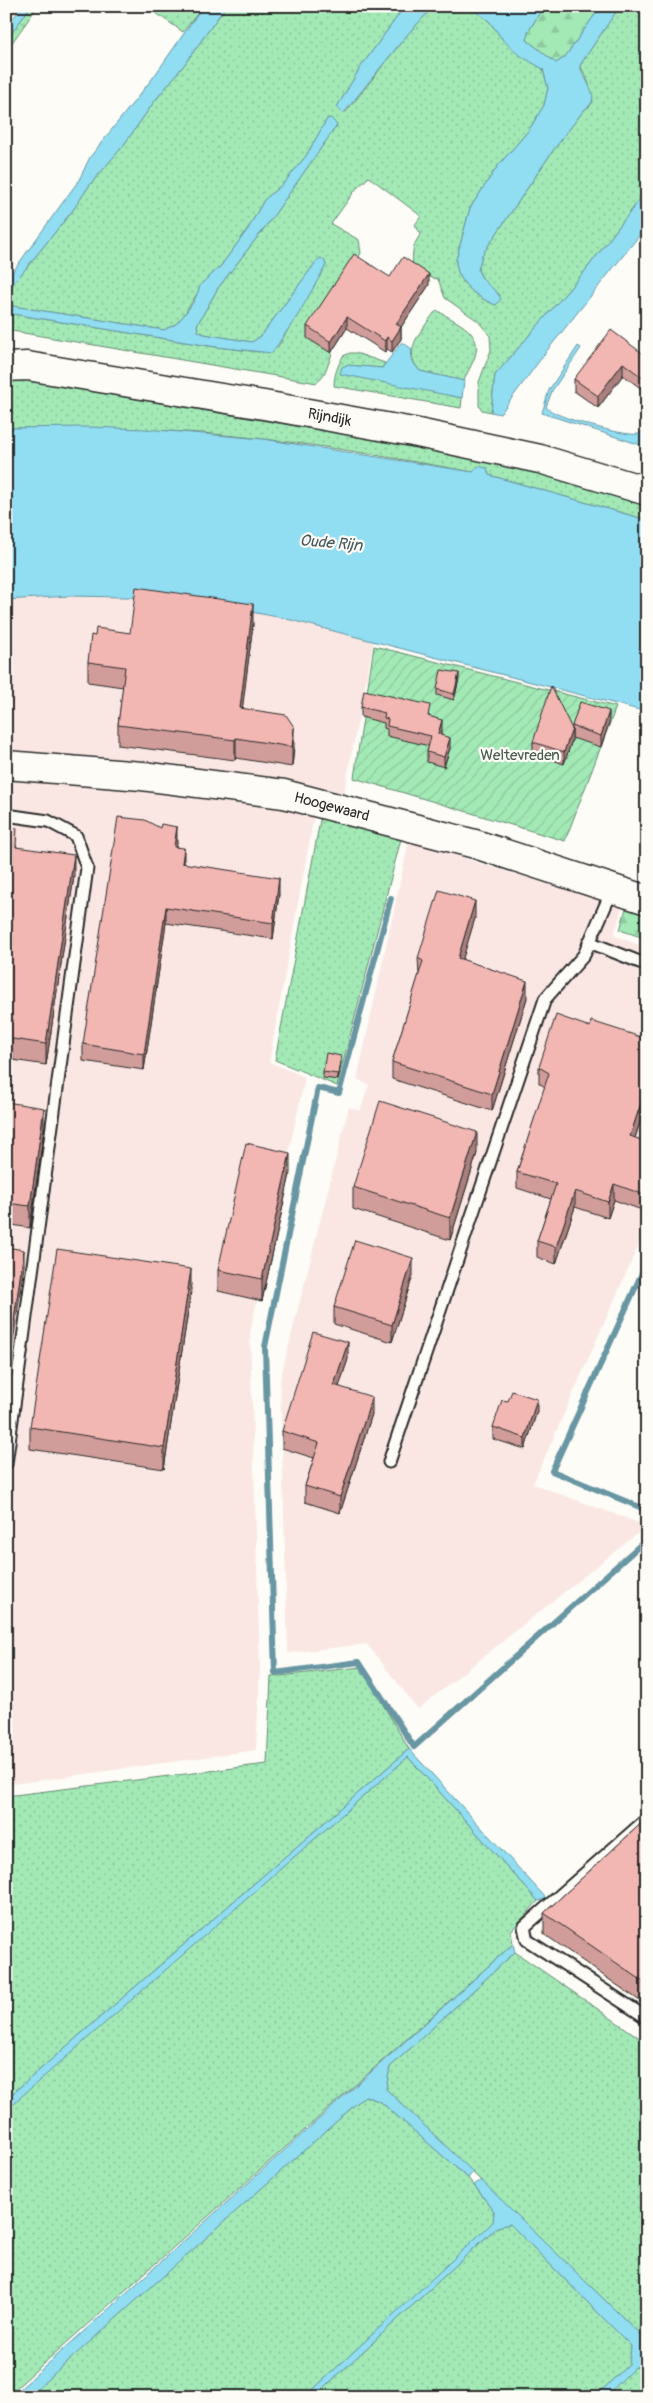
<svg xmlns="http://www.w3.org/2000/svg" width="653" height="2403" font-family="Pangolin,sans-serif">
  <style>
    .built { fill: #fae7e3 }
    .grass { fill: url(#grass-dots); stroke: #668a70 }
    .forest { fill: url(#forest-firs); stroke: #668a70 }
    .garden { fill: url(#garden-furrows); stroke: #668a70 }
    .water { fill: #91ddf2; stroke: #6896a2 }
    .lines { fill: none; stroke-linecap: round; stroke-linejoin: round }
    .stream { stroke: #6896a2; stroke-width: 6 }
    .lane-casing { stroke: #2b2b2b; stroke-width: 15 }
    .secondary-casing { stroke: #2b2b2b; stroke-width: 31 }
    .lane { stroke: #fdfcf7; stroke-width: 11 }
    .secondary { stroke: #fdfcf7; stroke-width: 28 }
    .wall { fill: #d09d9a; stroke: #2b2b2b }
    .shaded-wall { fill: #a9807d; stroke: #2b2b2b }
    .building { fill: #f2b7b3; stroke: #2b2b2b }
    .labels { text-anchor: middle; stroke-width: 4.5; stroke-linejoin: round; paint-order: stroke }
    .street-label { font-size: 15px; fill: #2b2b2b; stroke: #fdfcf7 }
    .park-label { font-size: 15px; fill: #495a4e; stroke: #fdfcf7 }
    .water-label { font-size: 16px; font-style: italic; fill: #44585d; stroke: #fdfcf7 }
  </style>
  <defs>
    <pattern id="grass-dots" width="8" height="8" patternUnits="userSpaceOnUse" patternTransform="scale(1.25)"><rect width="8" height="8" fill="#a2e9b6"/><path d="M2 2h.1M6 6h.1" fill="none" stroke="#8cc89d" stroke-width="1.8" stroke-linecap="round"/></pattern>
    <pattern id="forest-firs" width="22" height="20" patternUnits="userSpaceOnUse" patternTransform="scale(1.25)"><rect width="22" height="20" fill="#a2e9b6"/><path d="M5 1l3.5 6h-7zM16 11l3.5 6h-7z" fill="#8cc89d"/></pattern>
    <pattern id="garden-furrows" width="10" height="10" patternUnits="userSpaceOnUse" patternTransform="scale(1.25)"><rect width="10" height="10" fill="#a2e9b6"/><path d="M-1 1l2-2M0 10L10 0M9 11l2-2" fill="none" stroke="#8cc89d"/></pattern>
  </defs>
  <rect width="100%" height="100%" fill="#fdfcf7"/>
  <filter id="ink" filterUnits="userSpaceOnUse"><feTurbulence type="fractalNoise" baseFrequency=".02" numOctaves="2"/><feDisplacementMap in="SourceGraphic" scale="10" xChannelSelector="R" yChannelSelector="G"/><feConvolveMatrix kernelMatrix="1 2 1 2 8 2 1 2 1" color-interpolation-filters="sRGB"/></filter>
  <g filter="url(#ink)">
    <g class="built">
      <path d="M58 580 376 630 339 817 314 816 269 1062 305 1077 250 1333 260 1669 256 1750 6 1785V1122L46 1127 51 1094 45 1126 6 1121V582Z"/>
      <path d="M409 841 544 883 625 898 614 935 647 948V1226L533 1484 647 1526 418 1709 367 1644 288 1653 280 1380 349 1107 360 1111 369 1085 357 1079Z"/>
    </g>
    <g class="grass">
      <path d="M31 6H38L6 51V41Z"/>
      <path d="M146 6H203L183 32Z"/>
      <path d="M226 6H405L360 68 337 107 346 112 407 35 434 6H472V8L489 21 503 40 543 69 548 88 544 105 529 130 497 167 470 208 456 260C456 282 477 298 496 305L500 295 484 282 478 270 482 255 552 152 584 110 590 106 593 101 588 81 580 65 620 6H647V190L585 271 495 375 491 412 482 410 479 406V382L491 350 490 336 478 321 445 298 438 279 429 277 413 267C412 253 412 245 421 234L415 225 421 216 369 177 356 189 331 224 359 240 361 253 354 266 330 360 324 374 317 383 6 330V313L216 347 259 352 277 348 324 269 326 265 324 260 320 258 316 262 261 336 252 342 204 334 198 331 197 325 218 288 272 218 337 125 327 119 306 156 284 183 264 200 248 229 220 267 204 282 184 315 176 324 164 330 6 305V293L73 210 89 186 123 146 154 102 184 65Z"/>
      <path d="M438 311C457 323 485 332 474 359 471 367 466 374 464 381L420 371C401 351 421 332 434 313Z"/>
      <path d="M350 353H356L385 363 382 368 346 365 462 398 461 408 334 386C334 374 338 366 343 356Z"/>
      <path d="M6 377 455 453 554 474 647 502V520L489 475 479 466 473 472C404 460 334 447 264 439 178 429 92 427 6 428Z"/>
      <path d="M322 810 402 835 337 1086 275 1060Z"/>
      <path d="M361 1667 409 1749 6 2099V1796L267 1764 271 1677Z"/>
      <path d="M408 1757 538 1901 511 1931 513 1944 6 2397V2109Z"/>
      <path d="M515 1952 647 2043V2341L386 2089 390 2067Z"/>
      <path d="M365 2096 381 2102 468 2178 494 2211V2222L305 2397H27Z"/>
      <path d="M510 2224 631 2346 629 2364 595 2397H314L497 2227Z"/>
      <path d="M647 2366V2397H605L635 2367Z"/>
    </g>
    <g class="forest">
      <path d="M544 6H601L565 57 556 63 527 40 528 32Z"/>
      <path d="M628 901 647 909V939L620 930Z"/>
    </g>
    <path class="garden" d="M374 646 616 707 565 841 354 778Z"/>
    <g class="water">
      <path d="M22 6H31L6 41V28Z"/>
      <path d="M203 6H226L184 65 154 102 123 146 89 186 73 210 6 293V281L79 180 90 157 155 75Z"/>
      <path d="M405 6H434L407 35 343 114 337 107 360 68Z"/>
      <path d="M472 6H501L513 9 520 6H544L528 32 527 40 556 63 565 57 601 6H620L580 65C582 80 605 98 584 110L552 152 482 255 478 270C482 284 497 288 501 299L496 305C477 298 456 282 456 260L470 208 497 167 529 130 544 105 548 88 543 69 519 55 503 40 489 21 471 8Z"/>
      <path d="M331 118 337 125 272 218 218 288 197 325 198 331 204 334 252 342 261 336 316 262 320 258 324 260 326 265 324 269 298 315 272 353 216 347 6 313V305L164 330 176 324 184 315 194 301 201 284 220 267 248 229 264 200 284 183 306 156 327 119Z"/>
      <path d="M647 190V226L549 348 500 414 491 412 495 375 585 271Z"/>
      <path d="M402 342 412 349 411 360 420 371 464 381 462 398 340 374 342 367 347 365 382 368Z"/>
      <path d="M578 346 581 348 552 391 546 407C553 417 626 437 639 434L647 427V447L542 413 549 390Z"/>
      <path d="M87 427 145 429 263 439 473 472 478 466 487 468 489 475 647 520V712L283 618 176 598 69 596 6 600V428Z"/>
      <path d="M409 1749 547 1899 538 1901 408 1757 6 2110V2099Z"/>
      <path d="M513 1944 515 1952 390 2067 386 2089 473 2172 468 2178 381 2102 365 2096 28 2397H11Z"/>
      <path d="M481 2180 647 2341V2366L635 2367 605 2397H595L629 2364 631 2346 510 2224 497 2227 314 2397H305L493 2222 494 2211 474 2185Z"/>
    </g>
    <g class="lines">
      <g class="stream">
        <path d="M391 898 339 1093 318 1088 265 1347 275 1673 359 1662 414 1747 647 1539"/>
        <path d="M647 1262 552 1471 647 1510"/>
      </g>
      <g class="lane-casing">
        <g id="lane">
          <path d="M6 815 48 821 76 836 87 868 6 1464"/>
          <path d="M589 942 647 965"/>
          <path d="M389 1462 545 999 584 955 613 888"/>
          <path d="M647 1819 524 1927 527 1940 647 2018"/>
        </g>
      </g>
      <g class="secondary-casing">
        <g id="secondary">
          <path id="s1" d="M6 367 27 366 264 405 413 432 540 459 647 491"/>
          <path id="s2" d="M6 765 142 776 284 794 475 844 647 900"/>
        </g>
      </g>
      <use href="#lane" class="lane"/>
      <use href="#secondary" class="secondary"/>
    </g>
    <g class="wall">
      <path d="M390 277 429 285 401 327V339L392 352 387 349 385 352 347 328 331 353 307 338V326Z"/>
      <path d="M647 355V393L623 375 598 408 574 391V379Z"/>
      <path d="M253 624 242 708 294 747 292 767 236 758 235 760 118 745V725L123 687 88 682V662L95 636Z"/>
      <path d="M459 679 454 700 437 695V689Z"/>
      <path d="M361 707 430 716 442 730 441 735 450 748 444 767 427 762V752L429 746 387 736V729L384 728V723L361 717Z"/>
      <path d="M609 723 601 747 572 738V726Z"/>
      <path d="M572 740 564 764 533 753V742Z"/>
      <path d="M6 826 17 847 74 876 46 1065 6 1059Z"/>
      <path d="M177 843 176 847 184 863 279 894 273 939 166 923 144 1070 83 1061V1044Z"/>
      <path d="M475 918 462 960 527 998 492 1111 392 1079V1062L419 975 418 958Z"/>
      <path d="M590 1027 647 1039V1107H645L635 1138 647 1142V1198L642 1210 614 1200 608 1218 575 1207 556 1264 537 1257V1241L551 1199 517 1188V1172L545 1087 539 1083V1067Z"/>
      <path d="M341 1062 338 1080 323 1078V1072Z"/>
      <path d="M6 1102 44 1129 30 1228 6 1224Z"/>
      <path d="M477 1153 450 1240 353 1209V1187Z"/>
      <path d="M290 1174 262 1301 218 1291V1270Z"/>
      <path d="M413 1275 392 1342 334 1324V1307Z"/>
      <path d="M191 1291 164 1469 30 1449V1427Z"/>
      <path d="M348 1359 339 1386 372 1414 340 1513 305 1502V1486L314 1458 282 1448V1431Z"/>
      <path d="M537 1411 525 1449 493 1439V1427Z"/>
      <path d="M647 1818V2006L544 1934V1913Z"/>
    </g>
    <g class="shaded-wall">
      <path d="M429 274V285L396 335V324Z"/>
      <path d="M347 317V328L331 353V342Z"/>
      <path d="M401 327V339L392 352V341Z"/>
      <path d="M387 337V349L385 352V341Z"/>
      <path d="M623 363V375L598 408V396Z"/>
      <path d="M253 604V624L240 728V708Z"/>
      <path d="M459 673V679L454 700V694Z"/>
      <path d="M609 711V723L601 747V736Z"/>
      <path d="M442 720V730L438 744V734Z"/>
      <path d="M294 727V747L292 767V747Z"/>
      <path d="M572 729V740L564 764V752Z"/>
      <path d="M236 738V758L235 760V740Z"/>
      <path d="M450 738V748L444 767V757Z"/>
      <path d="M177 827V843L174 863V847Z"/>
      <path d="M184 848V865L182 863Z"/>
      <path d="M74 855V876L46 1065V1044Z"/>
      <path d="M279 878V894L273 939V923Z"/>
      <path d="M475 901V918L458 975V958Z"/>
      <path d="M166 907V923L144 1070V1054Z"/>
      <path d="M527 981V998L492 1111V1094Z"/>
      <path d="M341 1056V1062L338 1080V1074Z"/>
      <path d="M645 1091V1107L630 1153V1136Z"/>
      <path d="M44 1108V1129L30 1228V1206Z"/>
      <path d="M477 1132V1153L450 1240V1218Z"/>
      <path d="M290 1153V1174L262 1301V1279Z"/>
      <path d="M647 1182V1198L642 1210V1194Z"/>
      <path d="M614 1184V1200L608 1218V1202Z"/>
      <path d="M575 1191V1207L556 1264V1247Z"/>
      <path d="M24 1250V1266L7 1384V1368Z"/>
      <path d="M413 1258V1275L392 1342V1325Z"/>
      <path d="M191 1269V1291L164 1469V1448Z"/>
      <path d="M348 1342V1359L334 1402V1385Z"/>
      <path d="M372 1397V1414L340 1513V1497Z"/>
      <path d="M537 1399V1411L525 1449V1438Z"/>
    </g>
    <g class="building">
      <path d="M354 254 390 277 403 257 429 274 396 324 401 327 392 341 387 337 385 341 347 317 331 342 307 326Z"/>
      <path d="M611 330 646 356 647 355V381L623 363 598 396 574 379Z"/>
      <path d="M136 587 253 604 240 708 286 715 294 727 292 747 236 738 235 740 118 725 125 667 88 662 91 635 95 636 96 628 130 633Z"/>
      <path d="M441 670 459 673 454 694 437 689Z"/>
      <path d="M551 686 572 729 564 752 533 742Z"/>
      <path d="M364 690 430 705 428 716 442 720 438 734 450 738 444 757 427 752 431 736 387 726 388 719 384 718 385 713 361 707Z"/>
      <path d="M580 702 609 711 601 736 572 726Z"/>
      <path d="M118 817 145 820 160 828 161 824 177 827 174 847 184 848 182 863 279 878 273 923 166 907 144 1054 83 1044Z"/>
      <path d="M6 826 17 828 16 847 74 855 46 1044 6 1038Z"/>
      <path d="M439 890 475 901 458 958 527 981 492 1094 392 1062 423 961 418 958Z"/>
      <path d="M556 1015 590 1027 591 1021 647 1039V1091H645L630 1136 647 1142V1182L642 1194 614 1184 608 1202 575 1191 556 1247 537 1241 556 1184 517 1172 549 1073 539 1067Z"/>
      <path d="M326 1053 341 1056 338 1074 323 1072Z"/>
      <path d="M380 1101 477 1132 450 1218 353 1187Z"/>
      <path d="M6 1102 44 1108 30 1206 6 1203Z"/>
      <path d="M246 1143 290 1153 262 1279 218 1270Z"/>
      <path d="M355 1240 413 1258 392 1325 334 1307Z"/>
      <path d="M6 1247 24 1250 7 1368H6Z"/>
      <path d="M57 1249 191 1269 164 1448 30 1427Z"/>
      <path d="M313 1332 348 1342 334 1385 372 1397 340 1497 305 1486 319 1443 282 1431Z"/>
      <path d="M512 1391 537 1399 525 1438 493 1427 502 1400 508 1401Z"/>
      <path d="M647 1818V1984L544 1913Z"/>
    </g>
  </g>
  <g class="labels">
    <g class="street-label">
      <text dy="5" stroke="none"><textPath href="#s1" startOffset="328">Rijndijk</textPath></text>
      <text dy="5" stroke="none"><textPath href="#s2" startOffset="329">Hoogewaard</textPath></text>
    </g>
    <g class="park-label">
      <text x="520" y="760">Weltevreden</text>
    </g>
    <g class="water-label">
      <text transform="translate(331 542) rotate(5)" y="6">Oude Rijn</text>
    </g>
  </g>
  <rect width="653" height="2403" fill="none" stroke="#fdfcf7" stroke-width="25"/>
  <rect x="12" y="12" width="628" height="2378" fill="none" stroke="#2b2b2b" stroke-width="2" filter="url(#ink)"/>
</svg>
